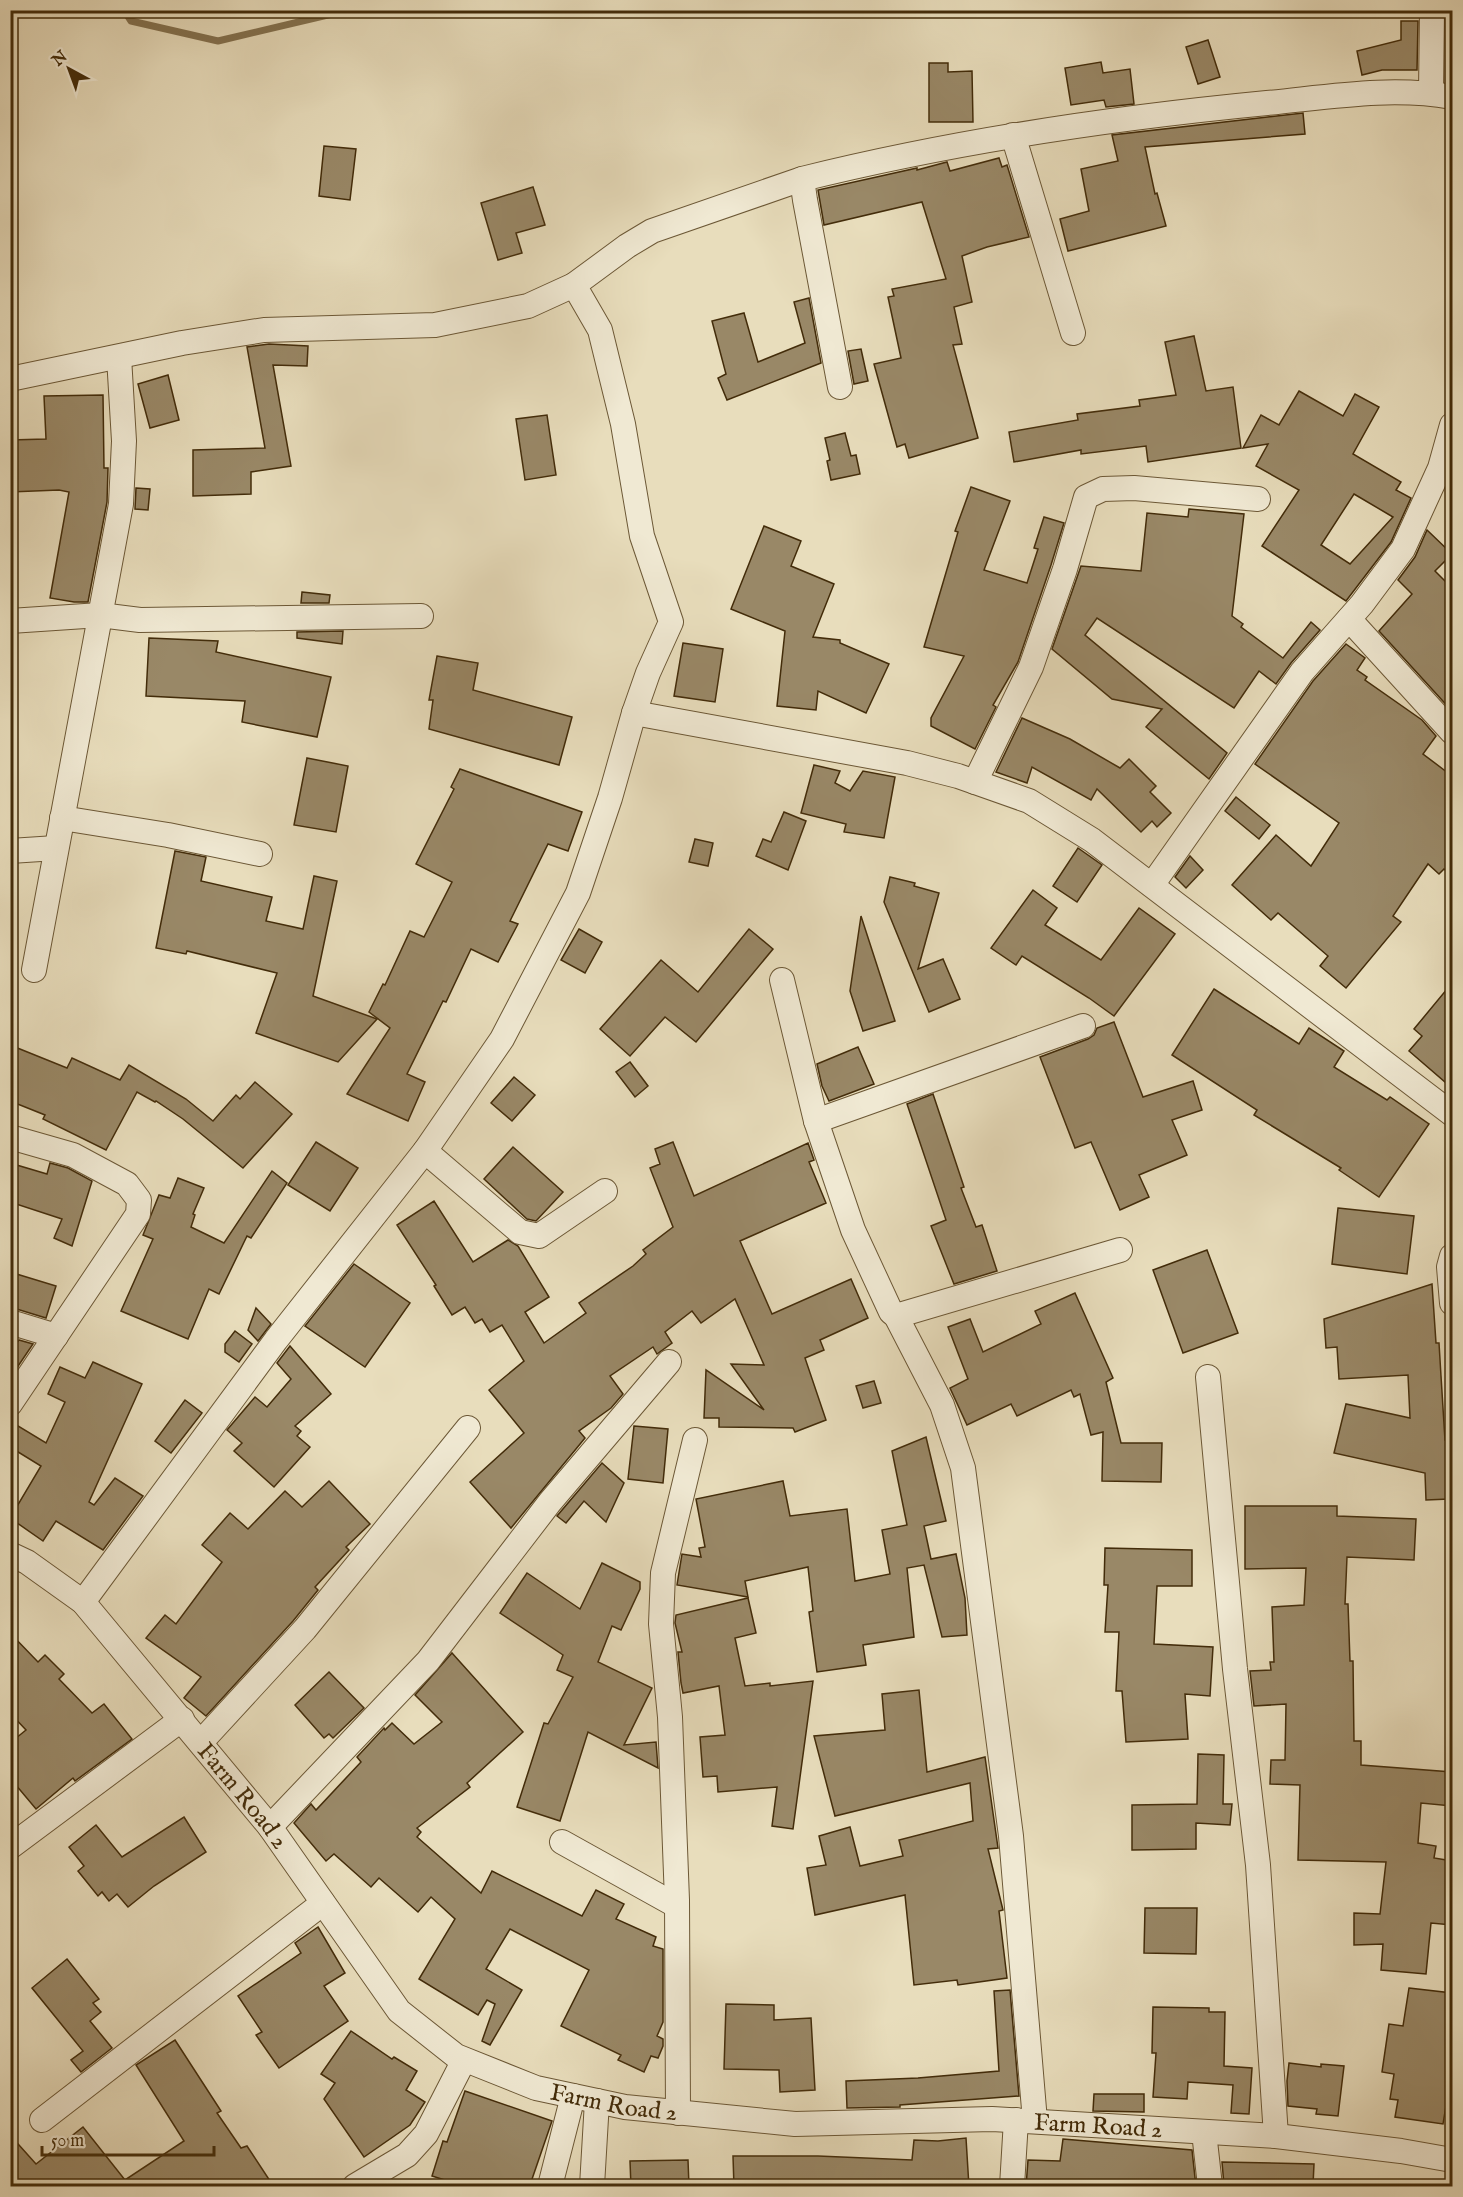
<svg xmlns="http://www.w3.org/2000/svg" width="1463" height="2197" font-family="'IM FELL English',serif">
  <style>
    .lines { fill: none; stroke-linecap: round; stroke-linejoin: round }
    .stream { stroke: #847250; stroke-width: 7 }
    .building { fill: #998867; stroke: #432c0a; stroke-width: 1.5; fill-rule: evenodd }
    .street-casing { stroke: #6c5836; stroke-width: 26 }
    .street { stroke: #f0e9d3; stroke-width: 24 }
    .labels { text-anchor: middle; stroke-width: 4.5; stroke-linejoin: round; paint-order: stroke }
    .street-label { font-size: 24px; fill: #432c0a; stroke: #f0e9d3 }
  </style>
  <rect width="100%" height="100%" fill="#e8ddbc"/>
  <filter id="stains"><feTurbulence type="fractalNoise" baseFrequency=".00333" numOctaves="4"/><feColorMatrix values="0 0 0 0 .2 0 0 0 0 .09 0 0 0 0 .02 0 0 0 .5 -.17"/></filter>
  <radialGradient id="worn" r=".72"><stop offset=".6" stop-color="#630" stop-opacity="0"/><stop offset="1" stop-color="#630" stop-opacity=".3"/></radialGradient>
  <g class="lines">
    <path class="stream" d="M124 10 131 21 218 41 349 10"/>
  </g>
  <g class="building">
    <path d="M1401 21H1418L1417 70H1382L1362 75 1357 51 1401 40Z"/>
    <path d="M1208 40 1220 77 1198 84 1186 47Z"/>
    <path d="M1101 62 1103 73 1130 69 1134 104 1106 107 1104 100 1071 105 1065 68Z"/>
    <path d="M929 63H948V72L972 71 973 122H929Z"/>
    <path d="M1303 113 1305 134 1145 147 1155 194 1157 193 1166 226 1068 251 1060 219 1089 211 1081 169 1118 161 1112 135Z"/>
    <path d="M324 146 356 149 350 200 319 196Z"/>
    <path d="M999 158 1002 167 1007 165 1029 237 987 247 962 256 972 302 954 307 962 344 953 345 978 438 909 458 905 444 897 447 874 364 901 358 888 297 894 296 892 289 946 279 922 202 824 225 818 190 917 168V170L947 162 950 171Z"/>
    <path d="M533 187 545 225 516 233 522 253 498 260 481 203Z"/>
    <path d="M809 298 821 363 727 400 718 378 726 374 712 321 744 313 758 362 805 343 794 302Z"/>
    <path d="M1194 336 1206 391 1233 387 1241 448 1148 462 1146 446 1081 454V450L1014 462 1009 432 1078 420 1077 414 1140 406 1139 400 1176 395 1165 342Z"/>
    <path d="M269 344 308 346 307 366 273 365 291 466 251 472V494L193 496V450L265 448 247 347Z"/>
    <path d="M861 349 868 381 854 384 848 351Z"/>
    <path d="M168 375 179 420 150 428 138 384Z"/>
    <path d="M1299 391 1343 416 1355 394 1379 407 1353 454 1401 482 1396 490 1411 498 1391 542 1346 601 1262 546 1299 490 1256 466 1268 444 1243 448 1261 415 1279 425ZM1354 494 1393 517 1350 564 1321 545Z"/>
    <path d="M103 395 104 468H108L107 502 88 602H74L50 598 69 492 59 490 10 492V440L46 439 44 396Z"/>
    <path d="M547 415 556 475 525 480 516 419Z"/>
    <path d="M845 433 851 456 856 455 860 474 831 480 827 461 830 460 825 438Z"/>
    <path d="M971 487 1010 501 984 570 1027 583 1038 549 1034 548 1044 517 1064 523 1051 565 1018 662 993 705 996 707 975 749 931 726V718L964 656 924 647 958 532 955 531Z"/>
    <path d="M136 488 150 489 148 510 135 509Z"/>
    <path d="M1189 509 1244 514 1232 616 1243 624 1241 627 1283 658 1311 622 1320 630 1291 663 1276 684 1259 671 1234 708 1097 618 1085 635 1227 753 1209 779 1146 727 1162 709 1112 699 1052 649 1081 566 1141 571 1147 513 1188 517Z"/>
    <path d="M764 526 801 541 791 566 834 584 813 637 840 640V643L889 664 866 713 818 691 816 710 777 706 785 631 731 609Z"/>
    <path d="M1427 530 1452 554 1435 571 1452 588V711L1379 631 1412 594 1398 580 1415 557Z"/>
    <path d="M302 592 330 595 329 603H301Z"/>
    <path d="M343 631 342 644 297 638V632Z"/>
    <path d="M149 638 218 641 216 652 331 677 317 737 242 722 245 701 146 696Z"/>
    <path d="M683 643 723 649 715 702 674 696Z"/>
    <path d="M1346 644 1365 658 1357 670 1367 677 1365 680 1422 720 1436 736 1423 754 1452 776V876L1444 869 1439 874 1428 864 1393 916 1401 922 1346 988 1320 966 1328 956 1278 913 1271 920 1232 885 1276 835 1311 866 1339 823 1255 764 1313 681Z"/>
    <path d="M437 656 478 663 473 690 572 717 559 765 429 729 433 700H429Z"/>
    <path d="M1022 718 1070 739 1120 768 1129 759 1156 786 1150 792 1171 813 1157 827 1152 821 1141 832 1097 789 1091 800 1032 767 1027 783 996 772Z"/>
    <path d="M307 758 348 766 336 832 294 825Z"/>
    <path d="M814 765 840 771 835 783 850 791 863 771 895 777 884 838 844 832 846 824 801 813Z"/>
    <path d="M460 769 582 812 568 851 548 844 510 921 518 924 498 962 471 949 446 1002 443 1001 407 1074 425 1082 408 1121 347 1094 390 1028 369 1012 383 984 385 985 410 931 424 937 452 882 416 864 454 789 451 787Z"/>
    <path d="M1236 797 1270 825 1259 839 1225 811Z"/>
    <path d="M784 812 806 821 788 870 756 856 763 839 771 842Z"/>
    <path d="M695 839 713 843 708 866 689 862Z"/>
    <path d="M1078 848 1102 865 1077 902 1053 886Z"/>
    <path d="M175 851 206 857 201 881 272 897 266 921 303 929 314 876 337 881 313 996 377 1019 338 1062 256 1033 277 973 187 951 186 954 156 948Z"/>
    <path d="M1190 856 1203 870 1186 888 1175 877Z"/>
    <path d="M890 877 915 883 914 886 939 893 918 969 943 959 960 999 929 1012 884 902Z"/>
    <path d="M1033 890 1057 908 1045 925 1101 960 1139 908 1175 934 1114 1016 1089 998 1022 956 1016 965 991 948Z"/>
    <path d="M861 916 895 1021 863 1031 850 991Z"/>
    <path d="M579 929 602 942 585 973 561 960Z"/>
    <path d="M749 929 773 949 696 1042 665 1017 630 1056 600 1029 661 960 698 992Z"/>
    <path d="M1452 983V1088L1409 1051 1422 1036 1414 1029Z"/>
    <path d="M1214 989 1299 1044 1309 1028 1344 1051 1334 1067 1387 1100 1390 1097 1429 1124 1379 1197 1339 1170 1341 1168 1254 1115 1257 1110 1172 1055Z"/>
    <path d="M1114 1022 1143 1097 1193 1081 1202 1110 1172 1120 1187 1155 1139 1175 1149 1197 1120 1210 1091 1142 1075 1148 1040 1057 1088 1039 1094 1035 1097 1028Z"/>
    <path d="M10 1045 67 1068 72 1058 120 1080 129 1065 186 1099 213 1121 236 1095 240 1099 255 1082 292 1114 243 1168 183 1119 156 1101 155 1102 137 1092 106 1150 43 1119 45 1115 10 1101Z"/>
    <path d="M858 1047 874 1084 829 1101 822 1086 817 1064Z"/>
    <path d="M630 1062 648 1086 635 1097 616 1072Z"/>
    <path d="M514 1077 535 1095 512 1121 491 1103Z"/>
    <path d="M933 1094 964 1187 961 1188 976 1227 982 1225 997 1271 954 1284 931 1226 946 1220 907 1104Z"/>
    <path d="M316 1142 358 1168 330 1211 288 1185Z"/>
    <path d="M673 1142 694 1196 808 1143 814 1160 809 1162 826 1203 740 1241 772 1314 851 1279 868 1318 820 1340 824 1350 805 1358 826 1420 795 1432 793 1428 719 1427V1418H704L706 1370 764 1410 731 1364 764 1365 735 1299 701 1323 692 1311 665 1332 672 1343 657 1354 653 1347 610 1376 623 1394 611 1408 579 1431 585 1438 511 1528 470 1482 524 1433 489 1390 524 1361 502 1325 490 1332 482 1319 475 1323 465 1307 452 1315 434 1286 436 1285 397 1225 434 1201 473 1262 508 1240 518 1246 549 1297 525 1312 544 1343 586 1313 579 1303 633 1266 646 1254 643 1250 673 1227 650 1168 660 1164 655 1149Z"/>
    <path d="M513 1147 563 1192 536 1221 527 1219 484 1179Z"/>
    <path d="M10 1163 47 1174 50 1163 68 1168 92 1181 72 1246 54 1238 62 1219 10 1202Z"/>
    <path d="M272 1171 287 1183 251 1238 247 1236 219 1294 209 1289 188 1339 121 1311 153 1239 143 1235 159 1195 170 1198 178 1178 204 1188 193 1214 195 1215 191 1227 224 1243Z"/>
    <path d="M1338 1208 1414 1216 1407 1274 1332 1264Z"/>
    <path d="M1207 1250 1238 1333 1183 1353 1153 1270Z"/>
    <path d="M354 1264 410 1303 365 1367 305 1326Z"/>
    <path d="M10 1272 56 1286 46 1318 10 1307Z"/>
    <path d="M1432 1284 1436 1343H1439L1441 1376 1445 1440H1447L1449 1499 1426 1500 1425 1473 1334 1453 1346 1404 1410 1418 1408 1375 1339 1379 1337 1347 1326 1348 1324 1319Z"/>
    <path d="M1075 1293 1113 1378 1106 1382 1121 1443H1162L1161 1482 1102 1481 1103 1432 1091 1435 1080 1394 1074 1397 1071 1390 1017 1416 1011 1404 967 1425 950 1388 968 1379 948 1327 970 1319 983 1352 1041 1324 1035 1311Z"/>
    <path d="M256 1308 271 1324 258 1341 248 1330Z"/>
    <path d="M235 1331 252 1344 239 1362 225 1352V1344Z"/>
    <path d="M19 1340 33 1344 10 1378V1351Z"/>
    <path d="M290 1346 331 1394 295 1426 301 1431 297 1436 310 1447 274 1487 234 1451 242 1443 227 1430 255 1397 267 1407 291 1379 277 1363Z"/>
    <path d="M93 1362 142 1384 89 1502 94 1505 115 1478 143 1496 103 1550 56 1521 43 1541 10 1518 41 1466 10 1447V1421L46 1443 65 1402 48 1394 60 1367 85 1378Z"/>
    <path d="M874 1381 881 1403 863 1408 856 1386Z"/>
    <path d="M185 1400 202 1413 171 1453 155 1441Z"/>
    <path d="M634 1426 668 1429 663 1483 628 1479Z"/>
    <path d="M926 1437 946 1521 924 1526 931 1559 956 1554 965 1598 967 1635 942 1637 924 1565 907 1568 914 1637 863 1645 866 1665 817 1672 809 1612 813 1611 808 1567 745 1581 748 1597 677 1585 682 1554 701 1557 699 1548 705 1547 696 1499 783 1481 790 1516 847 1509 855 1581 890 1574 882 1530 907 1525 892 1451Z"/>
    <path d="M602 1463 624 1483 606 1522 584 1501 566 1523 557 1516Z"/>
    <path d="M329 1481 370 1524 346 1547 349 1550 315 1587 318 1590 293 1621 206 1716 184 1698 201 1677 146 1638 165 1615 176 1624 222 1562 202 1545 230 1513 248 1529 285 1491 302 1507Z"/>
    <path d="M1245 1506H1337V1516L1416 1519 1414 1560 1347 1557 1345 1604H1348L1350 1661H1353L1354 1741H1361V1765L1452 1772V1806L1421 1803 1418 1843 1436 1846 1434 1858 1452 1861V1925L1431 1923 1426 1974 1381 1970 1383 1944 1354 1945V1913L1380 1914 1386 1862 1298 1860 1300 1785 1270 1784 1271 1760H1285L1286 1704 1254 1706 1250 1671 1271 1670 1270 1662H1274L1272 1607 1304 1605 1306 1568 1245 1569Z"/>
    <path d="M1105 1548 1192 1550V1586H1157L1154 1644 1213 1647 1210 1696 1185 1694 1188 1739 1126 1742 1122 1691H1116L1119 1632H1105L1108 1585H1104Z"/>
    <path d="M602 1563 640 1582V1589L621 1630 612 1626 598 1662 652 1688 624 1745 656 1742 658 1768 588 1732 560 1821 517 1807 544 1723 548 1724 573 1677 557 1670 563 1655 500 1613 527 1573 580 1609Z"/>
    <path d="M748 1598 756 1633 735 1638 745 1686 770 1683V1686L813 1681 793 1829 772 1826 777 1787 718 1792 717 1776 703 1777 700 1737 725 1735 719 1686 683 1693 681 1683 678 1652H682L675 1623 676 1615Z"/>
    <path d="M10 1633 38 1662 45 1655 64 1674 59 1679 92 1713 104 1704 132 1739 75 1781 73 1778 36 1809 10 1778V1743L26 1730 10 1713Z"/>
    <path d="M452 1653 523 1732 467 1783 470 1787 417 1828 421 1832 417 1837 481 1893 492 1871 582 1916 596 1890 624 1904 616 1919 656 1937 653 1946 663 1949V2022L657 2036 663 2039V2046L658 2058 651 2056 644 2072 618 2060 621 2055 561 2026 589 1970 510 1929 486 1969 522 1990 490 2045 482 2041 495 2004 487 2000 478 2015 419 1979 455 1919 431 1897 418 1912 379 1878 371 1887 334 1854 326 1861 294 1823 311 1804 316 1810 361 1762 357 1757 384 1728 385 1730 392 1723 414 1744 442 1722 415 1695Z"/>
    <path d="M329 1672 364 1708 333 1738 329 1734 324 1738 295 1705Z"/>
    <path d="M919 1690 927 1772 985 1757 998 1848 988 1849 1003 1910 999 1911 1007 1978 958 1985 957 1980 914 1985 905 1895 815 1915 807 1868 826 1865 819 1836 850 1827 860 1866 903 1856 899 1840 973 1821 970 1783 835 1816 814 1736 885 1730 882 1694Z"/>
    <path d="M1198 1754 1224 1755 1223 1804H1232L1230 1825 1196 1823V1849L1132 1850V1805L1197 1804Z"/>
    <path d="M184 1817 206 1852 154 1886 128 1907 117 1894 109 1901 102 1892 98 1896 78 1871 84 1866 69 1847 96 1825 122 1857Z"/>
    <path d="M1145 1908H1197L1196 1954 1144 1953Z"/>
    <path d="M318 1927 345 1973 324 1986 348 2021 279 2068 256 2035 262 2032 238 1996 301 1953 295 1943Z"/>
    <path d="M67 1959 99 1999 93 2003 101 2012 90 2021 112 2048 81 2072 71 2060 83 2051 32 1988Z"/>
    <path d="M1409 1988 1452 1993 1449 2033 1452 2034V2069L1443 2124 1395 2117 1398 2100 1390 2099 1394 2074 1382 2072 1389 2024 1403 2026Z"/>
    <path d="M1010 1990 1019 2096 900 2105V2107L847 2108 846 2081 918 2078 999 2071 994 1991Z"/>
    <path d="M726 2004 774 2005V2020L811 2018 815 2090 780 2092 779 2070 724 2069Z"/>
    <path d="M1153 2007 1209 2008V2012H1225L1224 2066 1252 2068 1249 2114 1231 2113 1233 2085 1188 2082 1187 2099 1153 2097 1156 2053H1152Z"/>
    <path d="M351 2031 392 2059 394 2057 417 2071 406 2090 425 2102 410 2125 364 2157 324 2099 335 2083 321 2074Z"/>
    <path d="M175 2040 221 2111 217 2113 241 2148 247 2146 274 2187H10V2135L36 2164 83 2127 125 2180 184 2141 136 2065Z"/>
    <path d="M1289 2063 1321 2067V2064L1344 2066 1338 2116 1316 2114 1317 2109 1288 2106 1287 2081Z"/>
    <path d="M465 2091 552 2121 531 2182 524 2180 522 2187H467L432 2176 443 2141 447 2142Z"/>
    <path d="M1094 2094H1144V2112L1093 2111Z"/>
    <path d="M966 2138 969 2187 805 2184V2187H734L733 2156H818L912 2160 914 2140 938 2141Z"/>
    <path d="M1063 2139 1192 2150 1196 2187H1026L1028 2160 1060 2161Z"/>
    <path d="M688 2160 689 2187H631L630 2161Z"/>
    <path d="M1222 2162 1314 2164 1313 2185H1224Z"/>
  </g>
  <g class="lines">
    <g class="street-casing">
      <g id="street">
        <path d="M1431 93 1432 10"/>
        <path d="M1013 135 1073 333"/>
        <path d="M10 379 182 343 264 330 435 325 528 306 574 285 627 246 652 231 802 179"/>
        <path d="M840 387 805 200 802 179C955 141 1111 118 1267 103 1329 97 1391 86 1452 97"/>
        <path d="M1349 619 1452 732"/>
        <path d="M10 621 100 615 140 620 421 616"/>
        <path d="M634 713 907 763 958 776 1029 801 1092 840 1452 1114"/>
        <path d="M975 782 1031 667 1065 569 1086 497 1103 489 1134 488 1258 499"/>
        <path d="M62 818 168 835 260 854"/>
        <path d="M10 851 56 848"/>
        <path d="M1152 885 1302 672 1362 604 1403 549 1440 468 1452 425"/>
        <path d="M34 970 121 504 124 441 119 357"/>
        <path d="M782 980 816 1121 853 1230 891 1312 896 1316 942 1405 963 1468 1011 1836 1035 2121"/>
        <path d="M816 1121 1083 1026"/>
        <path d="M10 1137 73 1155 127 1184 139 1200 138 1214 10 1404"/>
        <path d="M425 1151 520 1232 539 1236 605 1191"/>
        <path d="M1452 1256 1449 1267 1452 1303"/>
        <path d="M896 1316 1120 1250"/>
        <path d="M10 1322 56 1336"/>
        <path d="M1208 1377 1235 1669 1258 1865 1276 2136"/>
        <path id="s1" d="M10 1554 27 1562 83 1602 270 1827 399 2011 456 2056 536 2088 625 2107 795 2124 992 2119 1276 2136 1401 2151 1452 2160"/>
        <path d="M83 1602 276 1340 425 1151 502 1039 578 893 610 798 634 713 648 673 671 622 642 536 623 424 600 330 574 285"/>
        <path d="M201 1742 305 1629 468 1428"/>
        <path d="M270 1827 428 1661 550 1502 669 1362"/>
        <path d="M562 1842 677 1906"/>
        <path d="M10 1847 182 1719"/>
        <path d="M678 2113 677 1900 670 1717 661 1624 663 1573 695 1440"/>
        <path d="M42 2120 323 1903"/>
        <path d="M1204 2132 1210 2186"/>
        <path d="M355 2186 407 2155 426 2134 464 2060"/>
        <path d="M550 2186 573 2096"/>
        <path d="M592 2186 597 2101"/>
        <path d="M1012 2186 1016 2120"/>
      </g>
    </g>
    <use href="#street" class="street"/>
  </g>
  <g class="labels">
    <g class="street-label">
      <text dy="8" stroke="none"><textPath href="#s1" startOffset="339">Farm Road 2</textPath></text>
      <text dy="8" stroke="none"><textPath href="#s1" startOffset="843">Farm Road 2</textPath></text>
      <text dy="8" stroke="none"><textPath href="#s1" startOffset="1329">Farm Road 2</textPath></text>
    </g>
  </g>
  <rect width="1463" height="2197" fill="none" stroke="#e8ddbc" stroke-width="36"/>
  <rect x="12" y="12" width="1439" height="2173" fill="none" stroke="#432c0a" stroke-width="3"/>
  <rect x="18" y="18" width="1427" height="2161" fill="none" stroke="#432c0a" stroke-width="1.5"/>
  <g transform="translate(69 69) rotate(319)" stroke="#f0e9d3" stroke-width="4.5" paint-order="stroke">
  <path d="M0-4.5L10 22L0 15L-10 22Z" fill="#432c0a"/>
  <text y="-9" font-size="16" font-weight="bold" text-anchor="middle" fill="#432c0a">N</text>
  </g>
  <path d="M42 2146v9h172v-9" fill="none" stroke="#432c0a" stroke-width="3"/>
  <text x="51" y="2146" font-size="18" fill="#432c0a" stroke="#f0e9d3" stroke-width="4.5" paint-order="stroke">50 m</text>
  <rect width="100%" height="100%" filter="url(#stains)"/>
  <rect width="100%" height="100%" fill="url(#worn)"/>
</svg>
